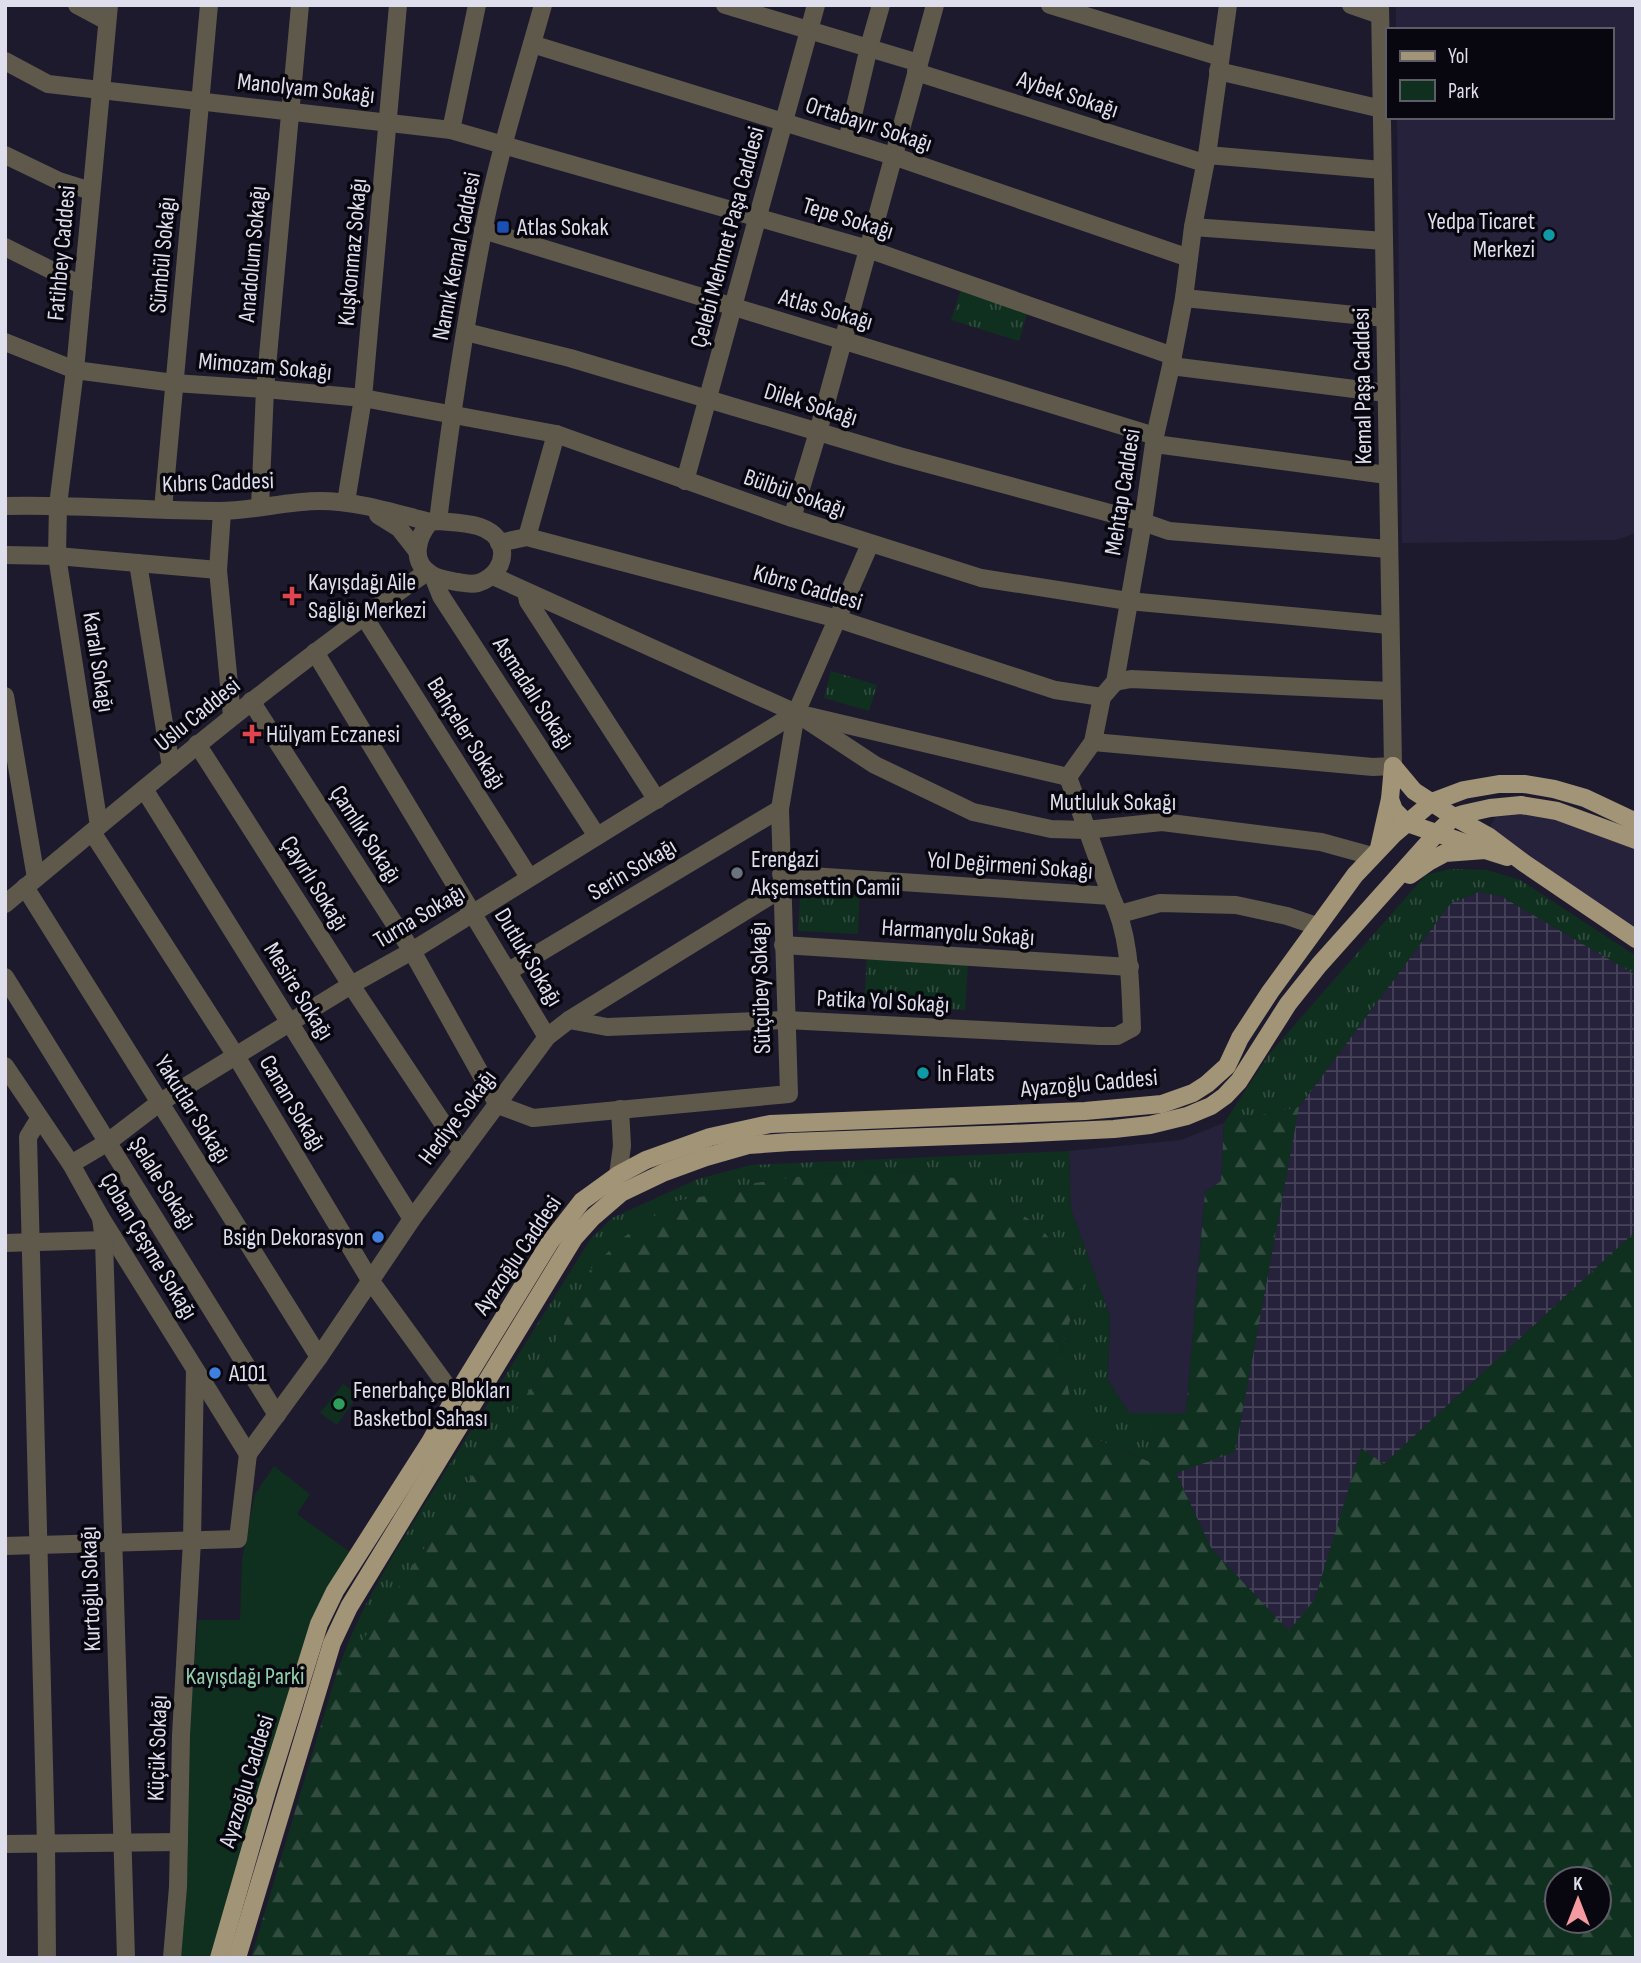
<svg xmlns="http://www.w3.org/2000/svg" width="1641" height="1963" font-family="'Sofia Sans Condensed',sans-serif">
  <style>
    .built { fill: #27223c }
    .industrial { fill: url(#industrial-grid) }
    .grass { fill: url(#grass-tufts) }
    .forest { fill: url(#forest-firs); fill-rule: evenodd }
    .green { fill: #0f2f1f }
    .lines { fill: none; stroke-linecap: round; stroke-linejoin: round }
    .minor { stroke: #5f594b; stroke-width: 18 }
    .major { stroke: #a29477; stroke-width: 18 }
    .transit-dot { fill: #1a4fb4; stroke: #08070f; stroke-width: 2.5 }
    .culture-dot { fill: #0f9aa8; stroke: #08070f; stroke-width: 2.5 }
    .health-dot { fill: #e0444e; stroke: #08070f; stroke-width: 2.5 }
    .worship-dot { fill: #6b7280; stroke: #08070f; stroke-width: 2.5 }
    .shop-dot { fill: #3f7fe0; stroke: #08070f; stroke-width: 2.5 }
    .leisure-dot { fill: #2e9e5b; stroke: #08070f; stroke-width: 2.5 }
    .labels { text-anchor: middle; stroke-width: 7; stroke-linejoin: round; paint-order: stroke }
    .street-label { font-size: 24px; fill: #dfdeec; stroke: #08070f }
    .poi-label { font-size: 24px; fill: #dfdeec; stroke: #08070f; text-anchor: start }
    .park-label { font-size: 24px; fill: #92d0ac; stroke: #08070f }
  </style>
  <defs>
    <pattern id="industrial-grid" width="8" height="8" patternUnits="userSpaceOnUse" patternTransform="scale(1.75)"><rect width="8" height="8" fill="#27223c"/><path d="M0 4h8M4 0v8" fill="none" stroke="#464258"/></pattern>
    <pattern id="grass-tufts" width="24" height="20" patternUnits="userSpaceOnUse" patternTransform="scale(1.75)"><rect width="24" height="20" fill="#0f2f1f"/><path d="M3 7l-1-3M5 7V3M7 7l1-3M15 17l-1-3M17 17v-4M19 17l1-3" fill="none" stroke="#324d40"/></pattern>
    <pattern id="forest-firs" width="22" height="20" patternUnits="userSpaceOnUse" patternTransform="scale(1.75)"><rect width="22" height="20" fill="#0f2f1f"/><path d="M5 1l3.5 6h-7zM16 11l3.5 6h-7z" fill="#324d40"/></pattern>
  </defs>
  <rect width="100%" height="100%" fill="#1e1a2e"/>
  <g class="built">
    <path d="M1396 5H1636V533L1616 540 1402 543 1397 117H1611V30H1396Z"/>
    <path d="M1523 814 1558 820 1636 849V929L1492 836 1490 826 1496 817Z"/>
    <path d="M1224 1123 1221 1181 1205 1192 1186 1413H1129L1108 1380 1110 1316 1071 1209 1069 1151 1181 1140Z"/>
  </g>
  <path class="industrial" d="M1478 892 1501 896 1636 975V1231L1384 1464 1361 1449 1314 1602 1289 1631 1211 1548 1176 1473 1235 1451 1299 1107 1450 904Z"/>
  <g class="grass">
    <path d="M961 290 1028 311 1019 341 951 320Z"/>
    <path d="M831 671 877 685 869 711 824 698Z"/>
    <path d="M1450 869 1487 870 1520 880 1636 956V975L1501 896 1478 892 1450 904 1299 1107 1224 1123 1270 1053 1416 886 1426 875Z"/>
    <path d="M801 884 860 887 858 934 798 931Z"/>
    <path d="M867 957 968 964 965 1010 864 1003Z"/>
    <path d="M1069 1151 1071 1209 1110 1316 1108 1380 1129 1413H1150L1151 1462 1094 1438 1071 1401 1060 1352 1082 1281 1040 1227 980 1185 925 1171 819 1174 755 1183 722 1193 677 1201 621 1239 590 1270 539 1376 361 1644 350 1638 366 1604 398 1547 590 1240 612 1218 698 1179 751 1165Z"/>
  </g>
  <path class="forest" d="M1299 1107 1235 1452 1176 1473 1211 1548 1289 1631 1315 1599 1361 1448 1384 1464 1636 1231V1958H251L336 1675 350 1638 361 1643 539 1376 590 1270 621 1239 677 1201 722 1193 755 1183 818 1174 925 1171 980 1185 1040 1227 1083 1281 1060 1351 1071 1401 1094 1438 1150 1462V1413H1186L1205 1192 1221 1181 1224 1123ZM1557 1879H1599V1921H1557Z"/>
  <g class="green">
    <path d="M343 1384 358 1395 337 1425 320 1413Z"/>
    <path d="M274 1466 310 1494 297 1514 350 1552 218 1940 210 1958H180L187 1876V1758L198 1620H240L242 1559 255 1494Z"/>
  </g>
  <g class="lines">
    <g class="minor">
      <path d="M77 5 107 21"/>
      <path d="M725 5 919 63"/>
      <path d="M1050 5 1220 57"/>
      <path d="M1351 5 1380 15"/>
      <path d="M532 44 893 156 1189 258"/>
      <path d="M5 61 48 84 451 130 868 249 1173 356"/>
      <path d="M1218 71 1382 109"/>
      <path d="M916 72 1204 163"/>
      <path d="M451 130 477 5"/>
      <path d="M847 141 869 47 881 5"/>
      <path d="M5 155 59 181 91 191"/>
      <path d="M1207 155 1382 170"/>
      <path d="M1193 227 1384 241"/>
      <path d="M483 230 1155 436"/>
      <path d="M5 247 83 286"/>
      <path d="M1184 298 1385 318"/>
      <path d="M466 332 570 358 899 456 1143 522 1169 531 1388 549"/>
      <path d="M5 342 75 370 174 383 265 389 363 398 556 434 792 518 981 578 1128 601 1389 625"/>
      <path d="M1171 366 1386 393"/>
      <path d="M1155 444 1387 475"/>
      <path d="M685 481 816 5"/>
      <path d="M346 502 363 398 398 5"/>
      <path d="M5 506C77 504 148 511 219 511 253 511 286 501 320 501 358 501 394 513 430 522"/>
      <path d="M260 507 265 389 300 5"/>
      <path d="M163 509 209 5"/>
      <path d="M222 512 218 570 232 716"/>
      <path d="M378 515 399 528 417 551"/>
      <path d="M792 518 818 432 935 5"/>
      <path d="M438 521C450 424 464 328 483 232 498 155 522 80 543 5"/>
      <path d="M438 521C459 523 493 522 501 546 506 563 494 578 478 583 471 585 464 583 457 582 448 580 438 579 431 574 410 562 417 537 430 522Z"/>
      <path d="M527 537 556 434"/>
      <path d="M499 543 527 537 838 619 1055 690 1102 697"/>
      <path d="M5 555 57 556 218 570"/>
      <path d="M138 563 171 767"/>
      <path d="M433 576 441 596 597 836"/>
      <path d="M493 576 796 713 875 765 973 812 1051 829 1086 830 1162 822 1321 842 1372 856"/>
      <path d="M526 592 528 601 657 800"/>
      <path d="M363 615 529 877"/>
      <path d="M315 652 547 1037"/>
      <path d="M1115 682 1131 679 1390 691"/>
      <path d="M5 696 36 878"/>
      <path d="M251 701 412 951 498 1105 533 1118 789 1094 780 809 796 713 870 544"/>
      <path d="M809 716 1068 777"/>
      <path d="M1093 742 1373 767 1393 766 1380 5"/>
      <path d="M197 744 351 985 462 1152"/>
      <path d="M144 789 412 1219"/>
      <path d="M99 826 57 556 58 505 75 370 109 5"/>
      <path d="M92 832 236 1056 370 1280 455 1397"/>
      <path d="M781 874 1111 896"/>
      <path d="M25 887 319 1357"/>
      <path d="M5 904C143 790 279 673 427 572"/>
      <path d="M1120 914 1160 903 1236 905 1287 916 1317 926"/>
      <path d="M783 945 1130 967"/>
      <path d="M509 971 780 809"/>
      <path d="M5 977 277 1415"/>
      <path d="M569 1020 607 1027 786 1020 1100 1036H1117L1132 1028C1130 983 1131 937 1111 896L1068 777 1093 742 1102 697 1115 682 1143 522 1155 436 1171 366 1184 298 1193 227 1207 155 1228 5"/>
      <path d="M5 1066 71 1164 101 1218 248 1454"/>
      <path d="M39 1119 28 1137 46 1844 47 1958"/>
      <path d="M71 1164 108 1142 159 1103 351 985 412 951 796 713"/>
      <path d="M618 1175 622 1146 620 1109"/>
      <path d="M101 1218 104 1240 126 1958"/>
      <path d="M5 1243 104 1240"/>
      <path d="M248 1454 319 1357 412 1219 547 1037 569 1020 781 889"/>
      <path d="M5 1546 238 1539 248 1454"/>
      <path d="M5 1844 179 1842"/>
      <path d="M172 1958 178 1887 181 1735 192 1541 195 1369"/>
    </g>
    <g class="major">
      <path d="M1393 766 1414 791 1454 817 1488 836 1524 863 1636 939"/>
      <path d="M1390 799 1394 810 1407 823 1477 847"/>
      <path d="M1379 848 1390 799 1393 766"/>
      <path d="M1410 875 1430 861 1445 853 1485 850 1507 857"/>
      <path d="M219 1958 267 1791 319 1624 335 1591 430 1442 455 1397 550 1242 582 1201 618 1175 646 1160 710 1137 770 1124 1085 1111 1162 1104 1193 1093 1207 1084 1227 1066 1240 1038 1270 992 1355 875 1393 835 1432 802 1464 790 1499 784H1524L1554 789 1585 798 1636 822"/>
      <path d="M237 1958 332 1643 349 1607 574 1238 592 1218 621 1193 665 1172 706 1157 748 1145 790 1142 1009 1134 1114 1129 1150 1125 1187 1116 1211 1106 1225 1096 1239 1081 1288 1004 1319 965 1437 833 1454 817 1463 814 1490 808 1521 805 1557 811 1636 840"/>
    </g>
  </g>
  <rect class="transit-dot" x="496" y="220" width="14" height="14" rx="3.5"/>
  <g class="culture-dot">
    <circle cx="1549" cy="235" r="7"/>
    <circle cx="923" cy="1073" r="7"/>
  </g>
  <g class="health-dot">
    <path d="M288.5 585.5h7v7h7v7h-7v7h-7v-7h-7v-7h7z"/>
    <path d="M248.5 723.5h7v7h7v7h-7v7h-7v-7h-7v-7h7z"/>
  </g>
  <circle class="worship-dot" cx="737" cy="873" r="7"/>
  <g class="shop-dot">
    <circle cx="378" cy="1237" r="7"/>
    <circle cx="215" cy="1373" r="7"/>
  </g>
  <circle class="leisure-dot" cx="339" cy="1404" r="7"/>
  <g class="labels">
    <g class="street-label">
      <text transform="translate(306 88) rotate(6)" y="8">Manolyam Sokağı</text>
      <text transform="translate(1068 94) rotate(18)" y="8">Aybek Sokağı</text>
      <text transform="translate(869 124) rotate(18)" y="8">Ortabayır Sokağı</text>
      <text transform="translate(848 218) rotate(17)" y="8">Tepe Sokağı</text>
      <text transform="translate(727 237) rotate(-75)" y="8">Çelebi Mehmet Paşa Caddesi</text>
      <text transform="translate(352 252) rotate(-85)" y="8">Kuşkonmaz Sokağı</text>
      <text transform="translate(61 253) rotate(-85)" y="8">Fatihbey Caddesi</text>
      <text transform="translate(252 254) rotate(-85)" y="8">Anadolum Sokağı</text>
      <text transform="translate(162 255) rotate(-85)" y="8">Sümbül Sokağı</text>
      <text transform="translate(456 256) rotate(-79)" y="8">Namık Kemal Caddesi</text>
      <text transform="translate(826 309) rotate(16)" y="8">Atlas Sokağı</text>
      <text transform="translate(265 366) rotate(5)" y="8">Mimozam Sokağı</text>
      <text transform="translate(1362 386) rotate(-91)" y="8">Kemal Paşa Caddesi</text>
      <text transform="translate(811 404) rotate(17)" y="8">Dilek Sokağı</text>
      <text transform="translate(218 482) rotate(-2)" y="8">Kıbrıs Caddesi</text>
      <text transform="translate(1122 492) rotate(-81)" y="8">Mehtap Caddesi</text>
      <text transform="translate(795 493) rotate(19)" y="8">Bülbül Sokağı</text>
      <text transform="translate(808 587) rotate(16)" y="8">Kıbrıs Caddesi</text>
      <text transform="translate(99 662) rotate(81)" y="8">Karalı Sokağı</text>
      <text transform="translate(534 693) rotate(57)" y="8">Asmadalı Sokağı</text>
      <text transform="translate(197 714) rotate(-39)" y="8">Uslu Caddesi</text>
      <text transform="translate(467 733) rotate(58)" y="8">Bahçeler Sokağı</text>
      <text x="1113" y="810">Mutluluk Sokağı</text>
      <text transform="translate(366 834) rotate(57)" y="8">Çamlık Sokağı</text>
      <text transform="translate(1010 865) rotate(4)" y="8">Yol Değirmeni Sokağı</text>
      <text transform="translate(632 869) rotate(-31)" y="8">Serin Sokağı</text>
      <text transform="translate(315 883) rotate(58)" y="8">Çayırlı Sokağı</text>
      <text transform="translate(419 916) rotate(-31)" y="8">Turna Sokağı</text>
      <text transform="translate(958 932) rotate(4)" y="8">Harmanyolu Sokağı</text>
      <text transform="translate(529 957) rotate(59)" y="8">Dutluk Sokağı</text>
      <text transform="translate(760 988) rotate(-92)" y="8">Sütçübey Sokağı</text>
      <text transform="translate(299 991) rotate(58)" y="8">Mesire Sokağı</text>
      <text transform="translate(883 1001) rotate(3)" y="8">Patika Yol Sokağı</text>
      <text transform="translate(1089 1083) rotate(-5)" y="8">Ayazoğlu Caddesi</text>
      <text transform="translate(293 1103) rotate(59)" y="8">Canan Sokağı</text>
      <text transform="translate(193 1109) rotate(58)" y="8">Yakutlar Sokağı</text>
      <text transform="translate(457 1117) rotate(-53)" y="8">Hediye Sokağı</text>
      <text transform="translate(163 1183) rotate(58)" y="8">Şelale Sokağı</text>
      <text transform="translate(149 1246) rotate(59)" y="8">Çoban Çeşme Sokağı</text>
      <text transform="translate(517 1255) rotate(-56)" y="8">Ayazoğlu Caddesi</text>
      <text transform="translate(90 1589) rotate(-92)" y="8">Kurtoğlu Sokağı</text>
      <text transform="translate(157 1748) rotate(-88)" y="8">Küçük Sokağı</text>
      <text transform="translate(246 1781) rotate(-73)" y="8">Ayazoğlu Caddesi</text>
    </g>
    <g class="poi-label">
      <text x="1535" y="229" text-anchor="end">Yedpa Ticaret<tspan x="1535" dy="28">Merkezi</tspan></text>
      <text x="517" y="235">Atlas Sokak</text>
      <text x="308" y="590">Kayışdağı Aile<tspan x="308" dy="28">Sağlığı Merkezi</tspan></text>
      <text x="266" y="742">Hülyam Eczanesi</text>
      <text x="751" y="867">Erengazi<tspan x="751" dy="28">Akşemsettin Camii</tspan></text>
      <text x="937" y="1081">İn Flats</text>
      <text x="364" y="1245" text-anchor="end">Bsign Dekorasyon</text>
      <text x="229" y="1381">A101</text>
      <text x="353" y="1398">Fenerbahçe Blokları<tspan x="353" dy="28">Basketbol Sahası</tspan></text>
    </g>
    <g class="park-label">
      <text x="245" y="1684">Kayışdağı Parki</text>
    </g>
  </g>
  <rect width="1641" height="1963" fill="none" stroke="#dfdeec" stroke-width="14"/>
  <rect x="1386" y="28" width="228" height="91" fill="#08070f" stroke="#5e5d67" stroke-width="2"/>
  <rect x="1400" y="51" width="35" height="10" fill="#a29477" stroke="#5e5d67" stroke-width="2"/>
  <text x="1448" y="63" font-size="21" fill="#dfdeec">Yol</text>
  <rect x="1400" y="80" width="35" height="21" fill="#0f2f1f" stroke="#5e5d67" stroke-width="2"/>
  <text x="1448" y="98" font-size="21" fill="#dfdeec">Park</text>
  <g transform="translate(1578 1900)"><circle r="33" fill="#08070f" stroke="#5e5d67" stroke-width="2"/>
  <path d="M0-5L12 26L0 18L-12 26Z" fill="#f49aa0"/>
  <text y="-10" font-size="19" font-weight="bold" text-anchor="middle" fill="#dfdeec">K</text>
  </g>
</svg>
